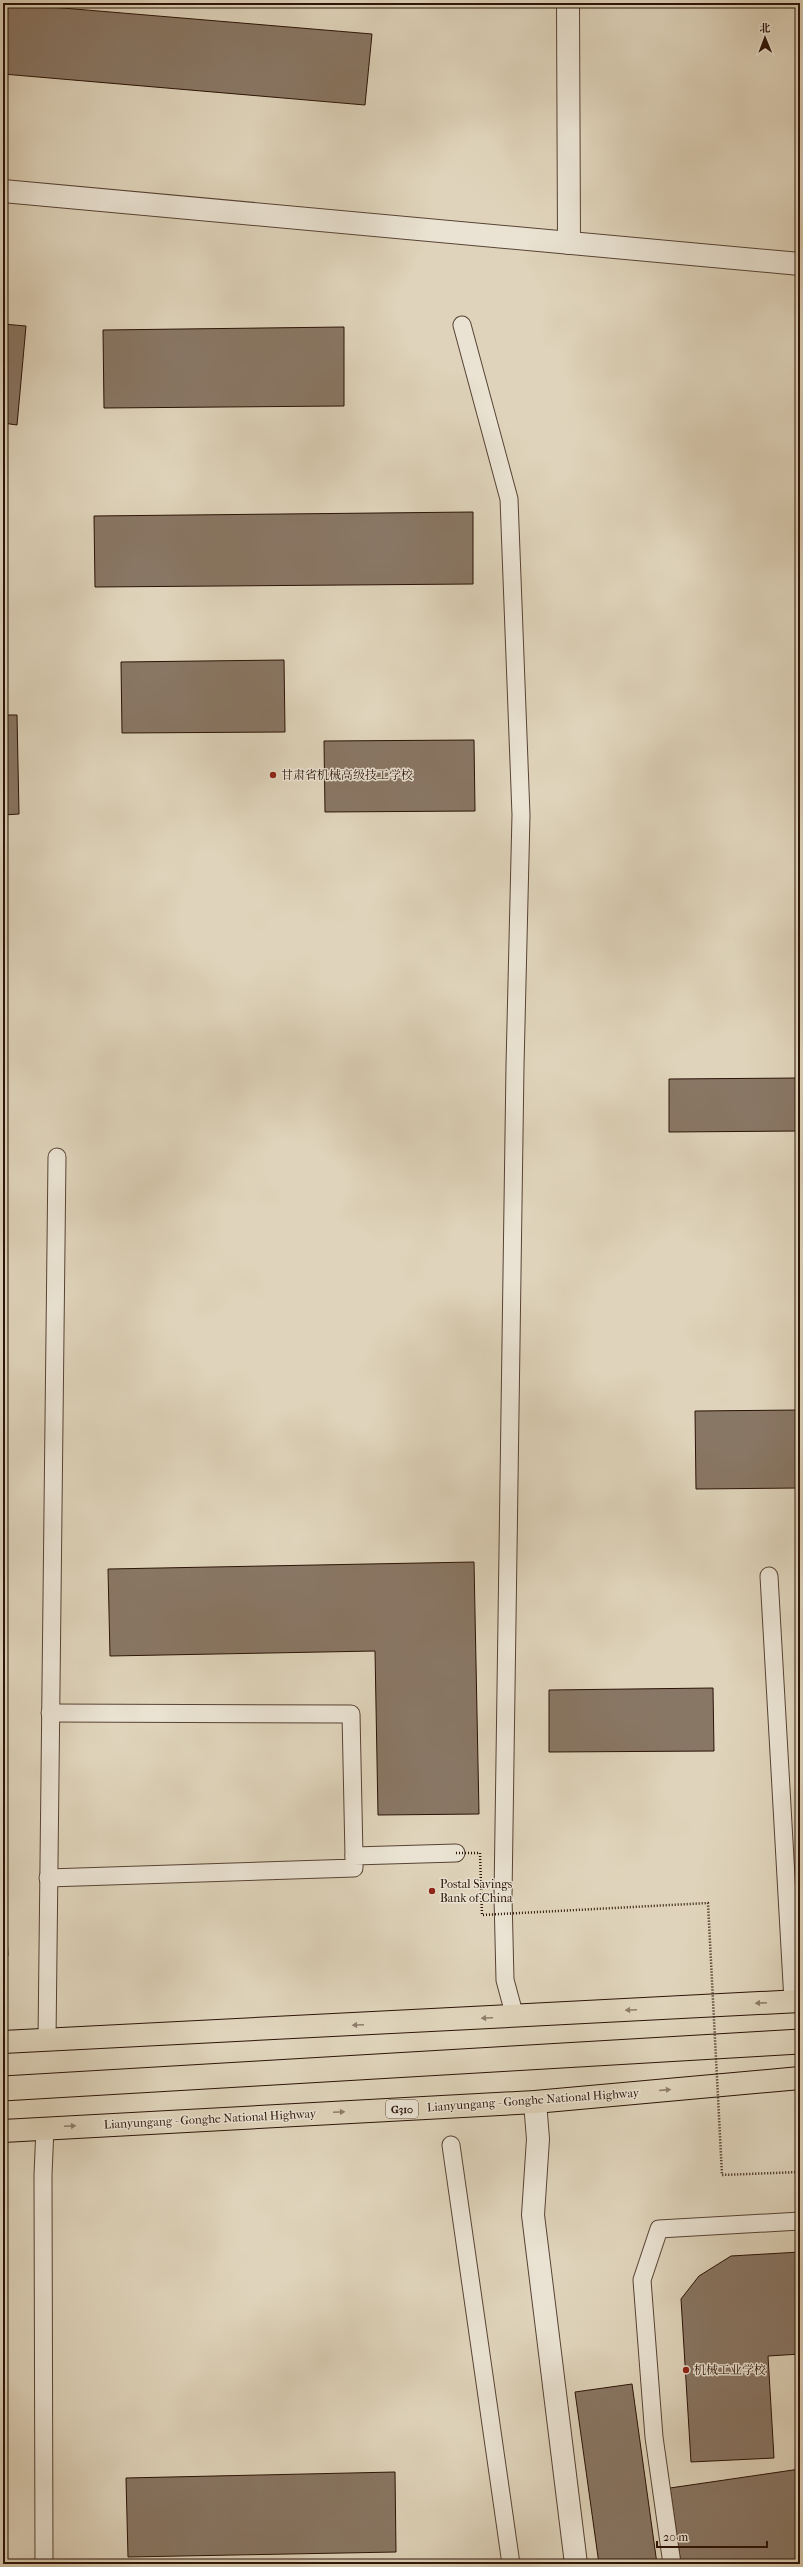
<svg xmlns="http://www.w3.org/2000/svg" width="803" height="2567" font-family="'IM FELL French Canon','Noto Serif SC',serif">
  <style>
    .building { fill: #897765; stroke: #2b1307 }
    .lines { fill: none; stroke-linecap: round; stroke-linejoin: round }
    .lane-casing { stroke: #584334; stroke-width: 19 }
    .street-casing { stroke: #584334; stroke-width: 24 }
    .highway-casing { stroke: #2b1307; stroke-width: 24 }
    .lane { stroke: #eae3d3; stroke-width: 17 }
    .street { stroke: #eae3d3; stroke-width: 22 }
    .highway { stroke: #dfd4bb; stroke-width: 22 }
    .tram { stroke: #2b1307; stroke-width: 1 }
    .path-bridge { stroke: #2b1307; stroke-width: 2.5; stroke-dasharray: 1 2; stroke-linecap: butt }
    .oneway { fill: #8e7d6a }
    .poi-dot { fill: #8f2418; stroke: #eae3d3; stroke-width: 1.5 }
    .labels { text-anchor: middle; stroke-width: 3; stroke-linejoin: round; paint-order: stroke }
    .shield { fill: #eae3d3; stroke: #645144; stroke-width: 1 }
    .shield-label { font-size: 11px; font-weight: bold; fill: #2b1307 }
    .poi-label { font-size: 12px; fill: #2b1307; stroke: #eae3d3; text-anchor: start }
    .street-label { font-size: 12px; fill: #2b1307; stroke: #eae3d3 }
  </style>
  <rect width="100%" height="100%" fill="#dfd4bb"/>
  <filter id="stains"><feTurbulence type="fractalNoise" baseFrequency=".005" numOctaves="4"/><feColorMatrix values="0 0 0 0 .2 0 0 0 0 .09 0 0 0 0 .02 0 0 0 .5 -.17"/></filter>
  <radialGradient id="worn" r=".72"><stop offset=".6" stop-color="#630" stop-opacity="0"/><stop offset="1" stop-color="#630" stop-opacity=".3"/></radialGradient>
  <g class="building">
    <path d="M3 3 372 34 365 105 3 74Z"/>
    <path d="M3 324 26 326 17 425 3 423Z"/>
    <path d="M344 327V406L104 408 103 330Z"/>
    <path d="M473 512V584L95 587 94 516Z"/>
    <path d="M284 660 285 732 122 733 121 662Z"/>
    <path d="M3 715H17L19 814 3 815Z"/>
    <path d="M474 740 475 811 325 812 324 741Z"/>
    <path d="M800 1078V1131L669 1132V1079Z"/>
    <path d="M800 1410V1488L696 1489 695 1411Z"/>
    <path d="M474 1562 479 1814 378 1815 375 1651 110 1656 108 1569Z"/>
    <path d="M713 1688 714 1751 549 1752V1690Z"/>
    <path d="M3 1911H6L8 1956H3Z"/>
    <path d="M800 2252V2354L768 2356 774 2458 691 2462 681 2299 699 2276 731 2256Z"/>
    <path d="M632 2384 657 2564H599L575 2392Z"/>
    <path d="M800 2469V2564H681L670 2488Z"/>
    <path d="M395 2472 396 2552 128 2557 126 2478Z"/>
  </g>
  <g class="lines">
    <g class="lane-casing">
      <g id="lane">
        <path d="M462 325 509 499 521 815 515 1066 503 1897 505 1980 515 2017"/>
        <path d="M769 1576 793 2001"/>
        <path d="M50 1713 351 1714 354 1856"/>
        <path d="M48 1878 354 1868V1856L456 1853"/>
        <path d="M47 2040 57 1157"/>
        <path d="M451 2145 511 2564"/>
        <path d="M44 2564 43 2175 45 2128"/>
        <path d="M672 2564 654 2437 642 2280 659 2229 800 2221"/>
      </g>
    </g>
    <g class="street-casing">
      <g id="street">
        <path d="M568 3 569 243"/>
        <path d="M3 191 800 264"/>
        <path d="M535 2102 538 2139 533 2215 576 2564"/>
      </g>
    </g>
    <g class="highway-casing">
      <g id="highway">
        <path d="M3 2042 800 2001"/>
        <path d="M3 2131 535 2102 800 2078"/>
      </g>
    </g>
    <use href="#lane" class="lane"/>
    <use href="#street" class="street"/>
    <use href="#highway" class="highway"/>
    <g class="tram">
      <path d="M3 2076 800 2029"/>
      <path d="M3 2101 800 2054"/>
    </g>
    <path class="path-bridge" d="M456 1853H480L482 1915 708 1903 722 2175 800 2172"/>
  </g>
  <defs><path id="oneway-solid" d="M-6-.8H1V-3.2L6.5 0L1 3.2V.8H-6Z"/></defs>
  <g class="oneway">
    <use href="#oneway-solid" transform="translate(761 2003) rotate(177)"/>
    <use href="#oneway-solid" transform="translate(631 2010) rotate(177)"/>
    <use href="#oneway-solid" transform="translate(487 2018) rotate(177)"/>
    <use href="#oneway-solid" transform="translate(358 2025) rotate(177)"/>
    <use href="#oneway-solid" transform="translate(665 2090) rotate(-5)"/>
    <use href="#oneway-solid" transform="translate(339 2112) rotate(-3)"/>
    <use href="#oneway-solid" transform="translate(70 2126) rotate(-3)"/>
  </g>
  <g class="poi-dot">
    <circle cx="273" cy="775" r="4"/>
    <circle cx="432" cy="1891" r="4"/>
    <circle cx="686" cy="2370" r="4"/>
  </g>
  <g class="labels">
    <rect class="shield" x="386" y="2100" width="32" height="18" rx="3"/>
    <g class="shield-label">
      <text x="402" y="2113">G310</text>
    </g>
    <g class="poi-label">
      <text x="281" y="779">甘肃省机械高级技工学校</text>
      <text x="440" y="1888">Postal Savings<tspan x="440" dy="14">Bank of China</tspan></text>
      <text x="694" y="2374">机械工业学校</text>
    </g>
    <g class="street-label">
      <text transform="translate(533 2100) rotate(-4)" y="4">Lianyungang - Gonghe National Highway</text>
      <text transform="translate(210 2119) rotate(-3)" y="4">Lianyungang - Gonghe National Highway</text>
    </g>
  </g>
  <rect width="803" height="2567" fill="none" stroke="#dfd4bb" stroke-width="16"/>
  <rect x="4" y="4" width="795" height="2559" fill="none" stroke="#2b1307" stroke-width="2"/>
  <rect x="8" y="8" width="787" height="2551" fill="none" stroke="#2b1307"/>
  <g transform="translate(765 38) rotate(359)" stroke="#eae3d3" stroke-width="3" paint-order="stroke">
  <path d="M0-3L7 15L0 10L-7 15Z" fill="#2b1307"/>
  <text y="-6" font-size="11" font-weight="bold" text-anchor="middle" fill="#2b1307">北</text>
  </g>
  <path d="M657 2541v6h110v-6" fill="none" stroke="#2b1307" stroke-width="2"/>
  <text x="663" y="2541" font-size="12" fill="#2b1307" stroke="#eae3d3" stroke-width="3" paint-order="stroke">20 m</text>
  <rect width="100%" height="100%" filter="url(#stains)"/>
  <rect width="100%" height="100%" fill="url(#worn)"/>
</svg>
